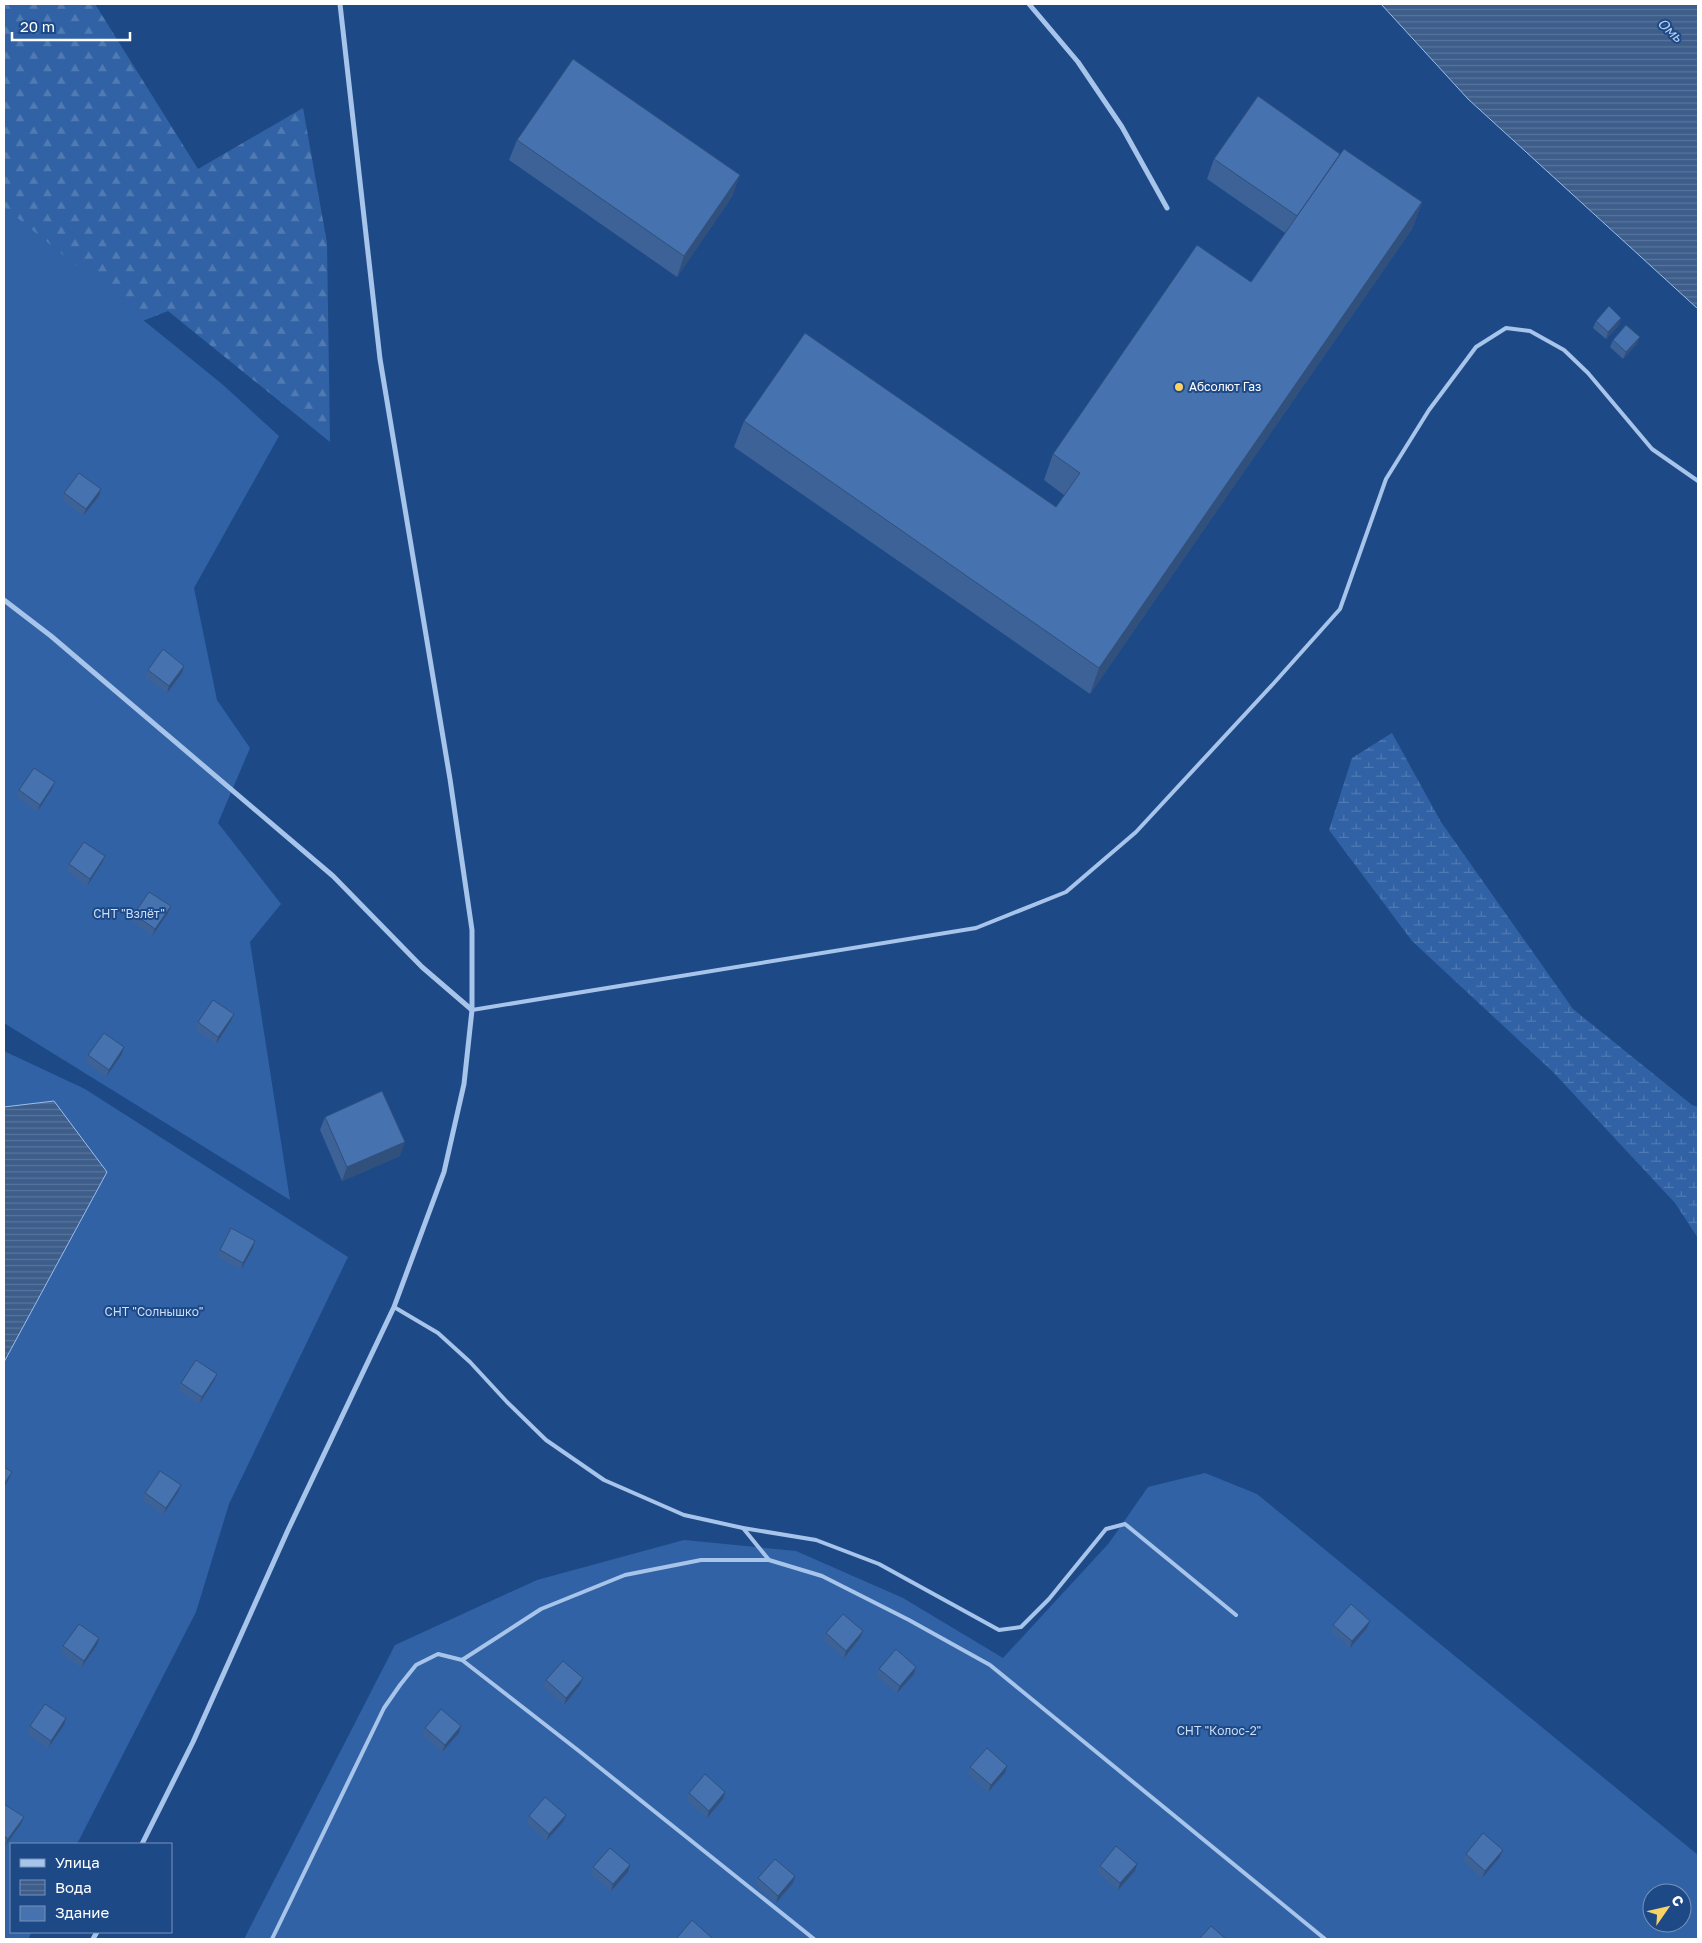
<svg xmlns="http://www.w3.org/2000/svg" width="1702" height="1943" font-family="'Golos Text',sans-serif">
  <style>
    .forest { fill: url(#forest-firs) }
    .wetland { fill: url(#wetland-marsh) }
    .garden { fill: #3162a5; fill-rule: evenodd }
    .water { fill: url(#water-rules); stroke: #9abeed }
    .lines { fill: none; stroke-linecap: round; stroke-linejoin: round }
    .lane { stroke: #a7c4eb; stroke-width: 4 }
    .street { stroke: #a7c4eb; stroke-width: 5 }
    .wall { fill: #3c6297 }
    .shaded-wall { fill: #31507b }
    .building { fill: #4672b0; stroke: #31507b }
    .poi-dot { fill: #fad366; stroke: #1e4987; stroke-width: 2 }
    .labels { text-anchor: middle; stroke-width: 4; stroke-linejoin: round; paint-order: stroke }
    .poi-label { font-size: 12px; fill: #fff; stroke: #1e4987; text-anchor: start }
    .park-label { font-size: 12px; fill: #ccdff8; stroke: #1e4987 }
    .water-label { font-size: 14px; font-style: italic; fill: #b3cef2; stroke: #1e4987 }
  </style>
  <defs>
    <pattern id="forest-firs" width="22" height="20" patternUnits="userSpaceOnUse" patternTransform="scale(1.25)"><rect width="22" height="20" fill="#3162a5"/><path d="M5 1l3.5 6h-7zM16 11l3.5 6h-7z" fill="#507ab2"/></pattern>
    <pattern id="wetland-marsh" width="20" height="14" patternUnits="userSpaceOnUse" patternTransform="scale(1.25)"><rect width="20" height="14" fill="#3162a5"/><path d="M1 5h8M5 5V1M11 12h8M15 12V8" fill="none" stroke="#507ab2"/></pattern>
    <pattern id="water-rules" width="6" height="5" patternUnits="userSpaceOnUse" patternTransform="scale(1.25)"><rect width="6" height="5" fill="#3d5d8a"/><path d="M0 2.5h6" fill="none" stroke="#5a759c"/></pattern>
  </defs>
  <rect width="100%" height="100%" fill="#1e4987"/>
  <path class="forest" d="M4 4H95L198 169 303 108 327 243 330 442 168 311 104 336 4 260Z"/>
  <path class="wetland" d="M1392 733 1441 822 1573 1009 1692 1105 1698 1107V1238L1675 1203 1553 1072 1412 941 1329 830 1352 758Z"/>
  <g class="garden">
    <path d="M4 207 222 384 279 436 194 588 217 700 250 748 218 823 281 904 250 942 290 1200 4 1023Z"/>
    <path d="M4 1051 85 1089 348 1257 229 1504 196 1612 77 1844H11V1932H32L28 1939H4Z"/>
    <path d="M1205 1473 1257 1494 1698 1855V1939H244L395 1645 537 1580 684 1540 796 1551 903 1598 1003 1658 1109 1543 1148 1487ZM1652 1893H1682V1923H1652Z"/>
  </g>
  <g class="water">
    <path d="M1381 4H1698V309L1468 99Z"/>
    <path d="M54 1101 107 1172 4 1362V1107Z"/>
  </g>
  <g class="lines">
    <g class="lane">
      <path d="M472 1010 976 928 1066 892 1136 832 1274 683 1340 609 1386 479 1429 410 1476 347 1506 328 1530 331 1564 350 1588 373 1652 449 1698 481"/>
      <path d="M394 1307 438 1333 470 1362 507 1402 546 1440 604 1480 684 1515 743 1528 816 1540 879 1564 999 1630 1021 1627 1049 1599 1106 1529 1125 1524 1236 1615"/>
      <path d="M743 1528 769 1560"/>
      <path d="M462 1660 541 1609 625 1575 701 1560H769L822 1576 909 1620 990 1665 1325 1939"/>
      <path d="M272 1939 384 1708 400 1685 416 1665 438 1654 462 1660 579 1751 814 1939"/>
    </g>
    <g class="street">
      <path d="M1029 4 1078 62 1122 127 1167 208"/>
      <path d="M4 600 51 636 333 876 422 967 472 1010"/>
      <path d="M142 1844 193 1742 288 1530 394 1307 444 1172 464 1084 472 1010V930L450 779 380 359 340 4"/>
      <path d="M93 1939 97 1932"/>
    </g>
  </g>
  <g class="wall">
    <path d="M517 140 733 195 677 277 509 160Z"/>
    <path d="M1340 154 1422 202 1412 229 1090 694 734 447 744 421 1056 507 1064 495 1044 480 1053 454 1251 282 1285 233 1207 179 1214 159Z"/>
    <path d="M1621 318 1619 325 1606 339 1593 328 1596 321Z"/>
    <path d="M1613 340 1637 344 1623 359 1610 347Z"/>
    <path d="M101 489 99 496 83 516 62 500 64 493Z"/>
    <path d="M148 670 182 673 167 693 145 677Z"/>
    <path d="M52 789 37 812 17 797 19 790Z"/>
    <path d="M105 856 102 863 87 886 67 871 69 864Z"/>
    <path d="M168 913 152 936 132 921 134 914Z"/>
    <path d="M234 1014 231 1021 216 1044 195 1029 198 1022Z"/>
    <path d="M122 1054 106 1077 85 1062 88 1055Z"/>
    <path d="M325 1117 400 1156 342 1181 320 1130Z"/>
    <path d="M255 1241 253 1248 241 1270 217 1257 220 1250Z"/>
    <path d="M214 1381 199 1404 178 1390 181 1383Z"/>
    <path d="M178 1492 163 1515 142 1500 145 1493Z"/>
    <path d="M1333 1625 1367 1628 1350 1648 1331 1632Z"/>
    <path d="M826 1633 860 1638 844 1658 823 1640Z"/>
    <path d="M99 1638 97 1645 81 1668 61 1653 63 1646Z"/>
    <path d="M879 1669 914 1674 897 1693 876 1676Z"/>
    <path d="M546 1680 580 1685 564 1705 543 1687Z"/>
    <path d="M66 1718 64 1725 48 1748 27 1733 30 1726Z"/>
    <path d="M425 1728 459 1733 442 1752 422 1735Z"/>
    <path d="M970 1767 1005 1773 988 1792 968 1774Z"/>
    <path d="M725 1792 723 1799 707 1818 686 1800 689 1793Z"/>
    <path d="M4 1804 21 1824 5 1846 4 1845Z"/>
    <path d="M566 1815 563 1822 546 1841 526 1823 529 1816Z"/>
    <path d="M1466 1854 1500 1857 1482 1878 1463 1861Z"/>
    <path d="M630 1865 628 1872 611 1891 591 1874 593 1867Z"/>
    <path d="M1100 1866 1135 1871 1118 1890 1097 1873Z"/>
    <path d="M795 1876 793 1883 776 1903 755 1885 758 1878Z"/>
  </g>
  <g class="shaded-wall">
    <path d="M740 175 733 195 677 277 684 256Z"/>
    <path d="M1422 202 1412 229 1090 694 1099 668Z"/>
    <path d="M1621 318 1619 325 1606 339 1608 332Z"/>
    <path d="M1640 337 1637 344 1623 359 1626 352Z"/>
    <path d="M101 489 99 496 83 516 86 509Z"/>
    <path d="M184 666 182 673 167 693 169 686Z"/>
    <path d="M55 782 52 789 37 812 40 805Z"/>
    <path d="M105 856 102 863 87 886 90 879Z"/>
    <path d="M171 906 168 913 152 936 155 929Z"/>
    <path d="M234 1014 231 1021 216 1044 218 1037Z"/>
    <path d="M124 1047 122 1054 106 1077 109 1070Z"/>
    <path d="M405 1142 400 1156 342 1181 347 1167Z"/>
    <path d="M255 1241 253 1248 241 1270 243 1263Z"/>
    <path d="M217 1374 214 1381 199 1404 202 1397Z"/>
    <path d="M12 1472 9 1479 4 1487V1484Z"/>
    <path d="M181 1485 178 1492 163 1515 166 1508Z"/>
    <path d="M1370 1621 1367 1628 1350 1648 1352 1641Z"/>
    <path d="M863 1631 860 1638 844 1658 846 1651Z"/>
    <path d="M99 1638 97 1645 81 1668 84 1661Z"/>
    <path d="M916 1667 914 1674 897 1693 900 1686Z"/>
    <path d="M583 1678 580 1685 564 1705 566 1698Z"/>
    <path d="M66 1718 64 1725 48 1748 51 1741Z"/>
    <path d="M461 1726 459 1733 442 1752 445 1745Z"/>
    <path d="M1007 1766 1005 1773 988 1792 991 1785Z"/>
    <path d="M725 1792 723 1799 707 1818 709 1811Z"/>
    <path d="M566 1815 563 1822 546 1841 549 1834Z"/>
    <path d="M24 1817 21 1824 5 1846 8 1839Z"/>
    <path d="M1503 1850 1500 1857 1482 1878 1485 1871Z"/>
    <path d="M1137 1864 1135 1871 1118 1890 1120 1883Z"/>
    <path d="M630 1865 628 1872 611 1891 613 1884Z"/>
    <path d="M795 1876 793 1883 776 1903 778 1896Z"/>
  </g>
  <g class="building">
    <path d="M573 59 740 175 684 256 517 140Z"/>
    <path d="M1258 96 1340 154 1297 216 1214 159Z"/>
    <path d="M1344 149 1422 202 1099 668 744 421 805 333 1056 507 1080 473 1053 454 1197 245 1251 282Z"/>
    <path d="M1609 306 1621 318 1608 332 1596 321Z"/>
    <path d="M1626 325 1640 337 1626 352 1613 340Z"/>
    <path d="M79 473 101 489 86 509 64 493Z"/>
    <path d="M163 649 184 666 169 686 148 670Z"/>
    <path d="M34 768 55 782 40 805 19 790Z"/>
    <path d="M84 842 105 856 90 879 69 864Z"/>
    <path d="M149 892 171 906 155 929 134 914Z"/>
    <path d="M213 1000 234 1014 218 1037 198 1022Z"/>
    <path d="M104 1033 124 1047 109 1070 88 1055Z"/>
    <path d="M382 1091 405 1142 347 1167 325 1117Z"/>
    <path d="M231 1228 255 1241 243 1263 220 1250Z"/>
    <path d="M196 1360 217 1374 202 1397 181 1383Z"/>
    <path d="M4 1467 12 1472 4 1484Z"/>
    <path d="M160 1471 181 1485 166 1508 145 1493Z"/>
    <path d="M1351 1604 1370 1621 1352 1641 1333 1625Z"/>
    <path d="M843 1614 863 1631 846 1651 826 1633Z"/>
    <path d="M79 1624 99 1638 84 1661 63 1646Z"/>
    <path d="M896 1649 916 1667 900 1686 879 1669Z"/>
    <path d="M563 1661 583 1678 566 1698 546 1680Z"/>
    <path d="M45 1704 66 1718 51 1741 30 1726Z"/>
    <path d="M441 1709 461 1726 445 1745 425 1728Z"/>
    <path d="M987 1748 1007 1766 991 1785 970 1767Z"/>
    <path d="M705 1774 725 1792 709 1811 689 1793Z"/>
    <path d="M545 1797 566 1815 549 1834 529 1816Z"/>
    <path d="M4 1804 24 1817 8 1839 4 1836Z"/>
    <path d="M1483 1833 1503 1850 1485 1871 1466 1854Z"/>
    <path d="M1116 1846 1137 1864 1120 1883 1100 1866Z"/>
    <path d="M610 1848 630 1865 613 1884 593 1867Z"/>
    <path d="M775 1859 795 1876 778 1896 758 1878Z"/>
    <path d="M692 1920 712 1938 711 1939H676Z"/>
    <path d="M1211 1926 1226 1939H1199Z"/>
  </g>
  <circle class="poi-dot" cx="1179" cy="387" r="5"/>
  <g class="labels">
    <g class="poi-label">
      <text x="1189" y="391">Абсолют Газ</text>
    </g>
    <g class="park-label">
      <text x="129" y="918">СНТ "Взлёт"</text>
      <text x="154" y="1316">СНТ "Солнышко"</text>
      <text x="1219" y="1735">СНТ "Колос-2"</text>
    </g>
    <g class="water-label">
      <text transform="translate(1670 30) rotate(43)" y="5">Омь</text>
    </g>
  </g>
  <rect width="1702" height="1943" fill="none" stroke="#ffffff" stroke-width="10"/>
  <rect x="10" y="1843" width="162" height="90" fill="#1e4987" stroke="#7892b7"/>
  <rect x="20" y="1859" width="25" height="8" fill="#a7c4eb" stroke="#7892b7"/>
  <text x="55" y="1868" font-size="15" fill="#ffffff">Улица</text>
  <rect x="20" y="1880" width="25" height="15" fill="url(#water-rules)" stroke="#7892b7"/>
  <text x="55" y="1893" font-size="15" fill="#ffffff">Вода</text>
  <rect x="20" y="1906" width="25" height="15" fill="#4672b0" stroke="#7892b7"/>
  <text x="55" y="1918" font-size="15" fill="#ffffff">Здание</text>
  <g transform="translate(1667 1908) rotate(56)"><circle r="24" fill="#1e4987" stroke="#7892b7"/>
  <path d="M0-4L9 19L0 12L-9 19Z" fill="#fad366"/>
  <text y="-8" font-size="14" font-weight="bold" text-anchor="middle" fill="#ffffff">С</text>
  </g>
  <path d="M12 32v8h118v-8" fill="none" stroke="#ffffff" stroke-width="2.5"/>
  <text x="20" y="32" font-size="15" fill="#ffffff" stroke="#1e4987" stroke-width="4" paint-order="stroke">20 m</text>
</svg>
